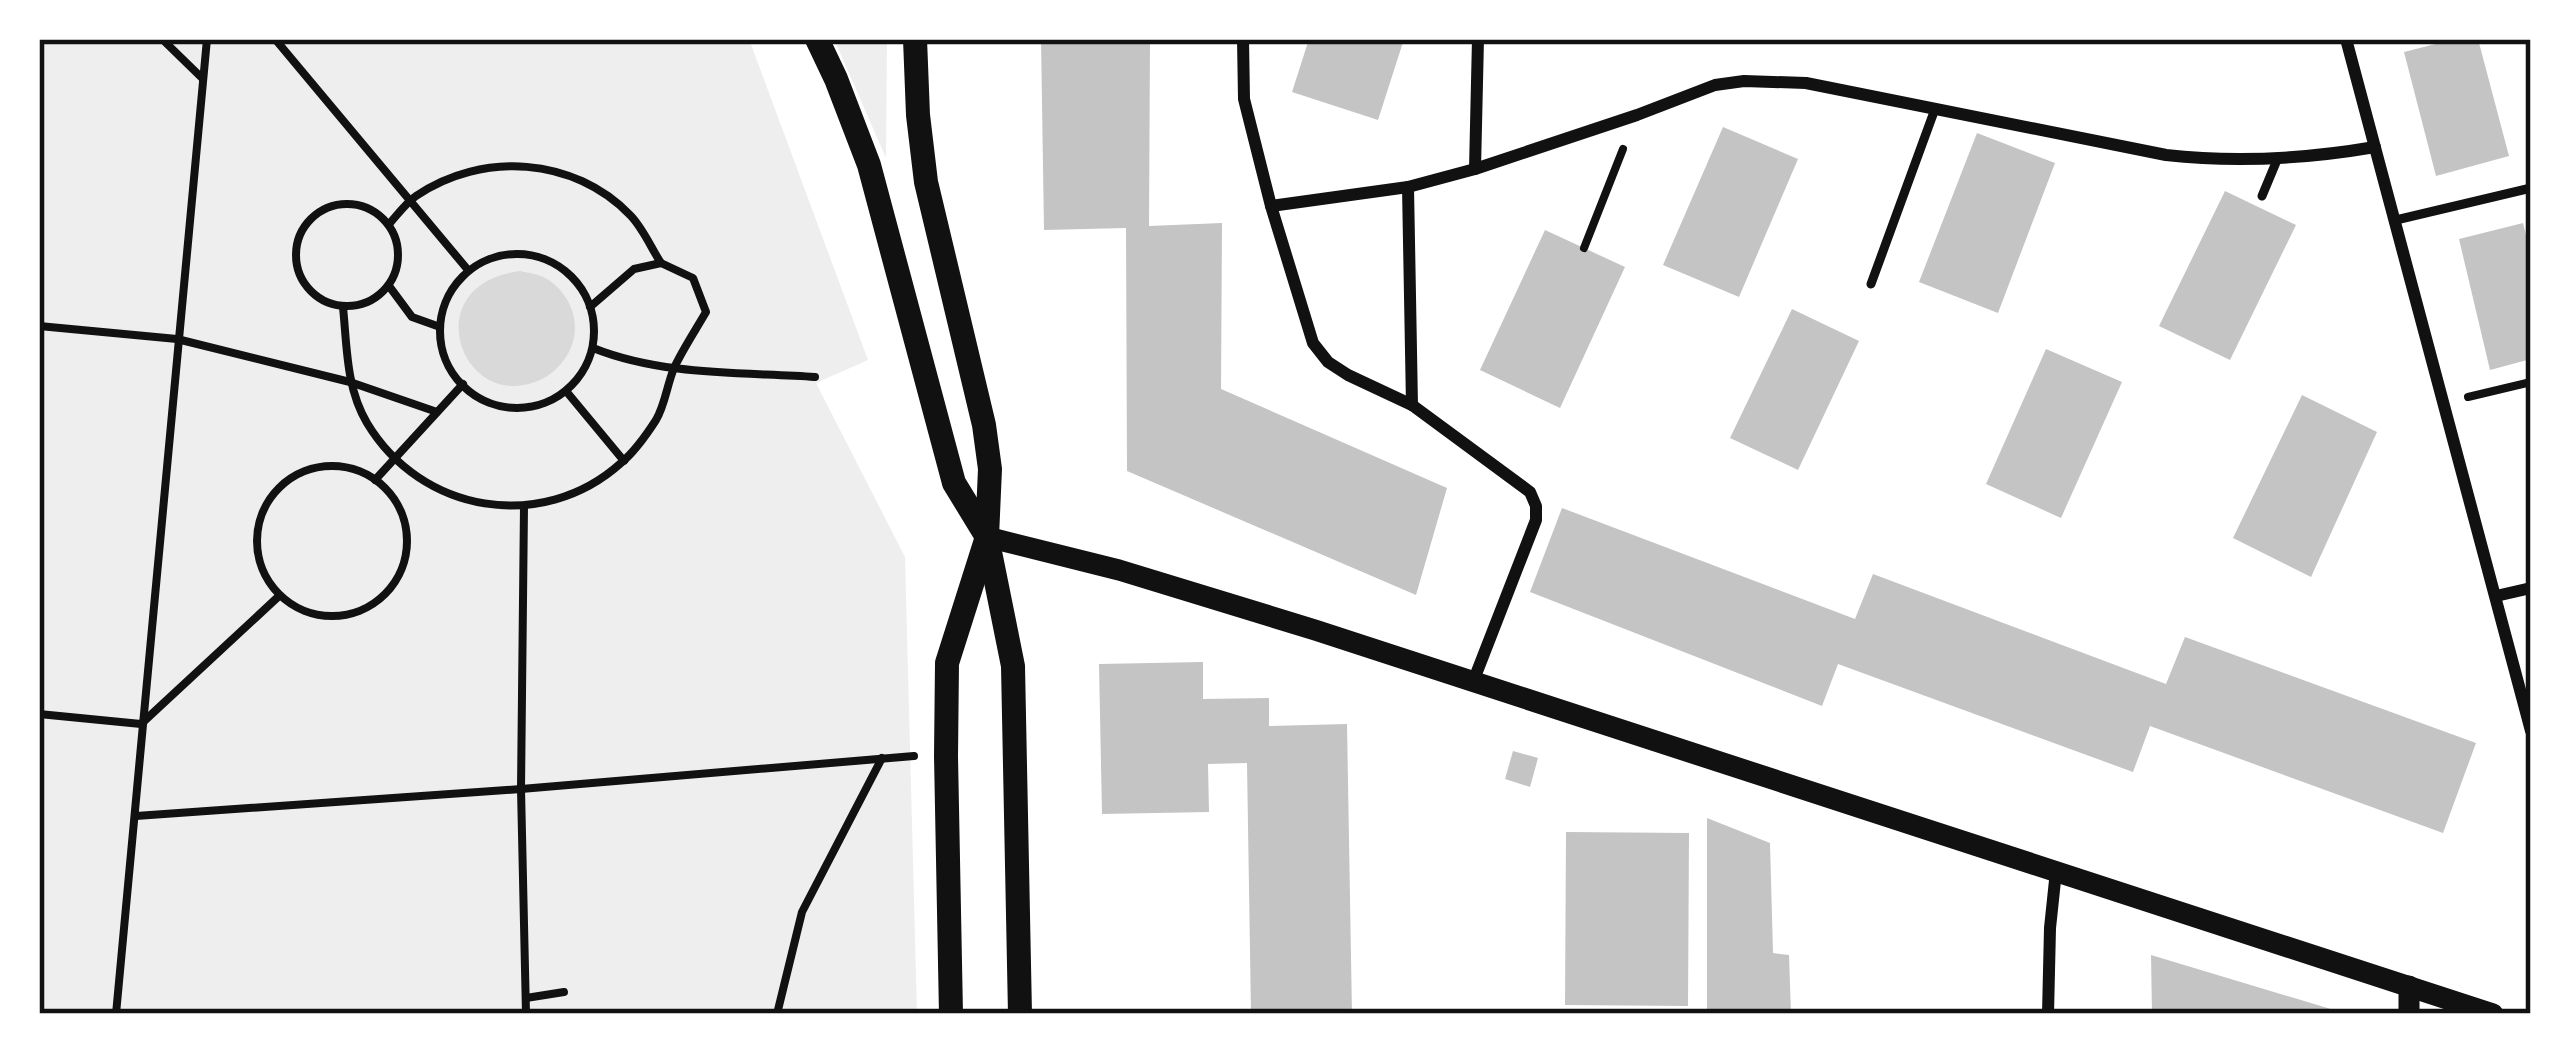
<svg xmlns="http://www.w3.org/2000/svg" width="2570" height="1053" font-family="'Alegreya Sans',sans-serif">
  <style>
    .green { fill: #eee }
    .water { fill: #d9d9d9 }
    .building { fill: #c4c4c4 }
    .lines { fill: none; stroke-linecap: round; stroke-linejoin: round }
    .path { stroke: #111; stroke-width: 8 }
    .service { stroke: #111; stroke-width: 9 }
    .minor { stroke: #111; stroke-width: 12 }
    .tertiary { stroke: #111; stroke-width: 21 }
    .secondary { stroke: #111; stroke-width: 24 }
    .neatline { fill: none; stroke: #111; stroke-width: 4.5 }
  </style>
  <rect width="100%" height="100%" fill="#fff"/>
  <g class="green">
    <path d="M39 39H749L868 360 816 383 905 557 917 1014H39Z"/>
    <path d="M834 39H887L886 158Z"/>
  </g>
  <path class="water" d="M520 271C529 273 539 274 547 279 571 294 583 325 569 352 562 365 550 377 535 382 460 410 416 284 520 271Z"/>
  <g class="building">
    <path d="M1041 39H1150L1149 226 1222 223 1221 389 1447 488 1416 595 1127 471 1126 228 1044 230Z"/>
    <path d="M1309 39H1404L1378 120 1292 92Z"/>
    <path d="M2455 39H2478L2509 156 2436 176 2404 52Z"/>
    <path d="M1723 127 1798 159 1739 297 1663 265Z"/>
    <path d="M1977 133 2055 163 1998 313 1919 282Z"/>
    <path d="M2225 191 2296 225 2230 360 2159 326Z"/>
    <path d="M2523 223 2531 255V359L2490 370 2459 239Z"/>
    <path d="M1545 230 1625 267 1560 408 1480 370Z"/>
    <path d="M1792 309 1859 341 1798 470 1730 438Z"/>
    <path d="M2046 349 2122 382 2061 518 1986 484Z"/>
    <path d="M2302 395 2377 432 2311 577 2233 538Z"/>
    <path d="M1562 508 1855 619 1873 574 2166 684 2185 637 2476 743 2443 833 2150 726 2133 772 1838 664 1822 706 1530 592Z"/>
    <path d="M1203 662V699L1269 698V726L1347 724 1352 1014H1251L1247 763 1208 764 1209 812 1102 814 1099 664Z"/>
    <path d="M1513 751 1538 758 1530 787 1505 779Z"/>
    <path d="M1707 818 1770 843 1773 953 1789 955 1791 1014H1707Z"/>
    <path d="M1566 832 1689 833 1688 1006 1565 1005Z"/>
    <path d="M2151 955 2344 1013V1014H2152Z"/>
  </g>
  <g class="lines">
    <g class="path">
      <path d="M162 39 202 78"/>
      <path d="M275 39 468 270"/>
      <circle cx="347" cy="255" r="51"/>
      <path d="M390 223C398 214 406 203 416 196 482 151 574 157 630 215 643 228 651 248 661 263"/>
      <path d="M1584 248 1623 149"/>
      <circle cx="517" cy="331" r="77"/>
      <path d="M389 286 412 317 440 327"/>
      <path d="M343 307C347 346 346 388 367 423 421 513 542 534 621 463 633 453 647 434 656 420 665 405 667 385 674 368 683 349 695 331 706 312L693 278 661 263 634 269 590 307"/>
      <path d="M39 326 177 339 350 382 437 412"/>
      <path d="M593 348C663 376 741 372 815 377"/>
      <path d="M566 391 624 461"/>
      <path d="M2468 397 2531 382"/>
      <circle cx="332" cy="541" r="75"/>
      <path d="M375 480 463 384"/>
      <path d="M524 506 521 789 526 1014"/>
      <path d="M39 714 141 724 279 596"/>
      <path d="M136 816 521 789 914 756"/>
      <path d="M526 998 564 992"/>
      <path d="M116 1014 207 39"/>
      <path d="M777 1014 802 912 882 758"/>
    </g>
    <g class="service">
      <path d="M2262 196 2277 160"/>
      <path d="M2396 220 2531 188"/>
      <path d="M1871 284 1935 109"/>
    </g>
    <g class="minor">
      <path d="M1243 39 1244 99 1271 206 1313 343 1328 362 1348 375 1412 405"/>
      <path d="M2346 39 2531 731"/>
      <path d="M1475 169 1478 39"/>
      <path d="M1408 187 1412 405 1530 492 1536 506V520L1473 682"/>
      <path d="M1271 206 1408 187 1475 169 1637 115 1715 85 1744 81 1806 83 2166 155C2237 163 2305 159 2375 147"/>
      <path d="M2496 596 2531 588"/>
      <path d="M2048 1014 2050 928 2056 871"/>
    </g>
    <g class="tertiary">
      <path d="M987 537 1119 570 1315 630 2493 1014"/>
      <path d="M2409 1014V986"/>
    </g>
    <g class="secondary">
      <path d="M817 39 836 79 869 165 954 483 987 537 947 663 946 756 951 1014"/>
      <path d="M915 39 918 115 926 182 984 425 990 469 987 537 1013 666 1020 1014"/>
    </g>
  </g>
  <rect width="2570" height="1053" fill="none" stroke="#ffffff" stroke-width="84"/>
  <rect x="42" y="42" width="2486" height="969" class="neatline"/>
</svg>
